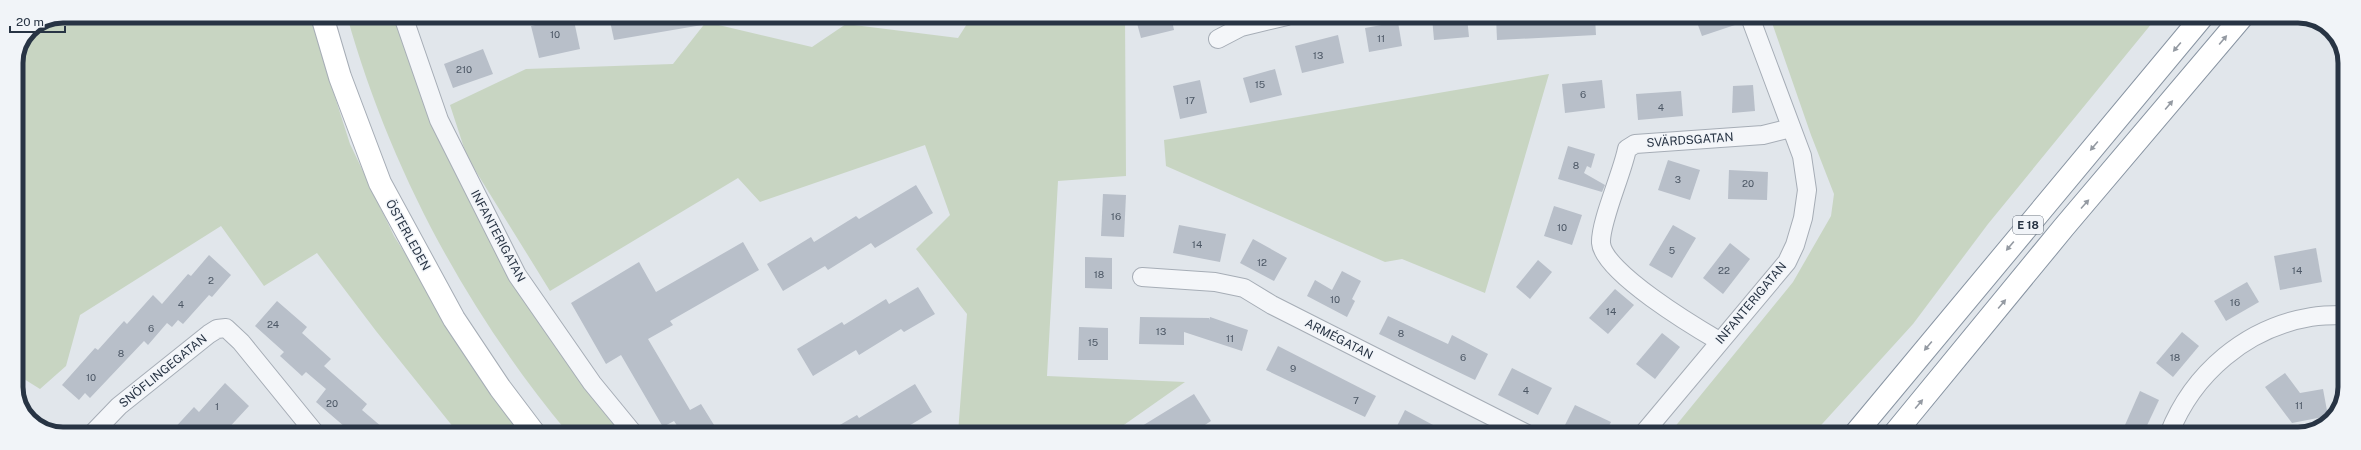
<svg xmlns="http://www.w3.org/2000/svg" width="2361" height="450" font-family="'Public Sans',sans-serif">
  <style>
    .green { fill: #c8d5c2 }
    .building { fill: #b8bfc9 }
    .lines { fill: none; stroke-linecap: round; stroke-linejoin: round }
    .minor-casing { stroke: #a6adb6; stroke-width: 20 }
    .secondary-casing { stroke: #a6adb6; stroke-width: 24 }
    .motorway-casing { stroke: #8894a2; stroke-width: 24 }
    .minor { stroke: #f4f6f9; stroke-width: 18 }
    .secondary { stroke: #fff; stroke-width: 22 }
    .motorway { stroke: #fff; stroke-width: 22 }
    .oneway { fill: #949aa2 }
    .labels { text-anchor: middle; stroke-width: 3; stroke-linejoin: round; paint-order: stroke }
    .number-label { font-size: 10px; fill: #4c5765 }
    .shield { fill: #f1f4f8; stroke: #646e7a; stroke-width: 1 }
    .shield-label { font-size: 11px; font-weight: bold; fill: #283444 }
    .street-label { font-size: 12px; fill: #283444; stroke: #f1f4f8 }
    .rim { fill: none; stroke: #283444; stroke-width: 5 }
  </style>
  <rect width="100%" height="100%" fill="#e1e6eb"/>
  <g class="green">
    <path d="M63 16H313L320 50 350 144 394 236 468 353 524 433H458L376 331 317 253 264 286 221 226 80 315 66 366 40 389 16 374V63L30 30Z"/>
    <path d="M347 16H397L429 111 452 166 489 236 583 385 621 433H568C467 312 390 169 347 16Z"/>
    <path d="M972 16H1125L1126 176 1058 181 1047 376 1185 382 1111 434 958 433 967 314 916 249 950 215 925 145 760 202 738 178 550 291 467 157 450 105 526 69 673 64 706 22 812 47 846 24 958 38Z"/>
    <path d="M1770 17H2157L1988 224 1913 324 1813 434H1669L1793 282 1831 216 1834 194 1811 135Z"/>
    <path d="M1549 74 1485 293 1402 259 1385 262 1166 166 1164 140Z"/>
  </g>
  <g class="building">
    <path d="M573 16 580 49 539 58 531 26Z"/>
    <path d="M639 16H708V24L614 40 610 21Z"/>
    <path d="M1135 16H1171L1174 30 1141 38Z"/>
    <path d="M1432 17H1467L1469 37 1434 40Z"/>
    <path d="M1496 17H1595L1596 35 1497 40Z"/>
    <path d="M1695 17H1740L1741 23 1702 36Z"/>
    <path d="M1398 22 1402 46 1369 52 1365 28Z"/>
    <path d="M1338 35 1344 63 1302 73 1295 46Z"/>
    <path d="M483 49 493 74 453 88 444 64Z"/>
    <path d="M1275 69 1282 95 1250 103 1243 78Z"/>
    <path d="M1200 80 1207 113 1180 119 1173 86Z"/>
    <path d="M1602 80 1605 108 1565 113 1562 84Z"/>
    <path d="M1753 85 1755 111 1732 113 1733 86Z"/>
    <path d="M1681 91 1683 116 1638 120 1636 94Z"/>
    <path d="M1568 146 1595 154 1591 168 1587 166 1584 173 1605 185 1602 192 1558 179Z"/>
    <path d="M1668 160 1700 170 1690 200 1658 190Z"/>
    <path d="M1729 170 1768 172 1767 200 1728 199Z"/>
    <path d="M916 185 933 213 875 248 871 243 828 270 825 266 783 291 767 264 811 237 814 242 856 216 859 219Z"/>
    <path d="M1103 194 1126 195 1124 237 1101 236Z"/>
    <path d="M1554 206 1582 215 1572 245 1544 236Z"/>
    <path d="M1179 225 1226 234 1220 262 1173 253Z"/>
    <path d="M1673 225 1696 238 1672 278 1649 265Z"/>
    <path d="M1253 239 1287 258 1274 281 1240 263Z"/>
    <path d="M743 242 759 270 670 321 673 325 648 339 690 410 701 404 719 433H682L674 421 663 427 621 355 606 364 571 303 639 262 656 292Z"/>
    <path d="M1730 243 1750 259 1723 294 1703 278Z"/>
    <path d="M2316 248 2322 282 2280 290 2274 256Z"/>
    <path d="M209 255 231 275 212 297 209 295 183 324 178 320 172 327 167 323 148 345 144 341 90 398 85 393 79 400 62 385 95 348 98 350 124 321 127 324 153 295 162 304 188 274 191 276Z"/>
    <path d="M1085 257 1112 258V289L1085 288Z"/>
    <path d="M1538 260 1552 272 1530 299 1516 287Z"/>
    <path d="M1342 271 1361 281 1352 299 1355 301 1347 317 1307 296 1315 280 1332 290Z"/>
    <path d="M2247 282 2259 302 2226 321 2214 301Z"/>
    <path d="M918 287 935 314 904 332 901 329 859 355 856 350 813 376 797 349 842 322 844 325 886 299 889 304Z"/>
    <path d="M1615 289 1634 305 1608 334 1589 318Z"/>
    <path d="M277 301 307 327 302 333 331 359 324 366 367 404 362 410 389 433H352L316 402 326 389 306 372 302 376 280 356 284 352 255 326Z"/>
    <path d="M1388 316 1448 344 1452 335 1488 354 1475 380 1379 334Z"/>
    <path d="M1140 317 1209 318V320L1210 317 1248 330 1242 351 1184 332V345L1139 344Z"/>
    <path d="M1079 327 1108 328V360H1078Z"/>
    <path d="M2182 332 2199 346 2173 377 2156 363Z"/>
    <path d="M1662 333 1680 347 1655 379 1636 364Z"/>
    <path d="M1278 346 1376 396 1365 417 1266 370Z"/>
    <path d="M1512 368 1552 388 1538 415 1498 395Z"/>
    <path d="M2285 373 2300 393 2323 389 2328 416 2292 423 2265 387Z"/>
    <path d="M225 383 249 406 224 433H170L194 407 199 412Z"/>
    <path d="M915 384 932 412 897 433H826L857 415 859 418Z"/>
    <path d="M2140 391 2159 400 2143 434H2121Z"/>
    <path d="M1194 394 1211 421 1191 434H1129Z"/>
    <path d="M1575 405 1611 422 1605 434H1572L1563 429Z"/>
    <path d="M1405 410 1450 434H1393Z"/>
  </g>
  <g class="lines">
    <g class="minor-casing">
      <g id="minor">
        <path d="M403 16 439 120 517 275 592 383 633 433"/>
        <path d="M1218 39 1241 27 1287 16"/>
        <path d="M1142 277 1215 282 1244 288 1272 305 1527 434"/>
        <path d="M1719 341C1695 327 1603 272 1601 243 1600 222 1622 174 1627 149L1635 144 1763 135 1791 128"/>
        <path d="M93 433 119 406 209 334 217 329 226 328 241 342 315 433"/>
        <path d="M1643 434 1787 262 1795 245 1803 218 1807 190 1802 156 1750 17"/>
        <path d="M2169 434C2193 373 2246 328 2311 317 2322 315 2333 315 2344 315"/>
      </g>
    </g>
    <g class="secondary-casing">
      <path id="secondary" d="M322 16 340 77 380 183 454 319 500 388 534 433"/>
    </g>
    <g class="motorway-casing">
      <g id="motorway">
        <path d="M1855 434 2202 17"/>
        <path d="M1894 434 2064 227 2242 17"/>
      </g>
    </g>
    <use href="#minor" class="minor"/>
    <use href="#secondary" class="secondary"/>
    <use href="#motorway" class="motorway"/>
  </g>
  <defs><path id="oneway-solid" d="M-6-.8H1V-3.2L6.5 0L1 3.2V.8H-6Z"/></defs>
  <g class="oneway">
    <use href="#oneway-solid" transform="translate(2223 40) rotate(-50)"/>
    <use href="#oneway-solid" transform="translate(2177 47) rotate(130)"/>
    <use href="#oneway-solid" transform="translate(2169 105) rotate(-50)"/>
    <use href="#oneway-solid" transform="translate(2094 146) rotate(130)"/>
    <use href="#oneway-solid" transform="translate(2085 204) rotate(-48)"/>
    <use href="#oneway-solid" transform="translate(2010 246) rotate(130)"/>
    <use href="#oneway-solid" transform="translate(2002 304) rotate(-50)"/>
    <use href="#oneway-solid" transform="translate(1928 346) rotate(130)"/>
    <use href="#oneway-solid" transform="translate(1919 404) rotate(-50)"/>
  </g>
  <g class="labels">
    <g class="number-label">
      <text x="555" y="38">10</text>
      <text x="1381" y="42">11</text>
      <text x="1318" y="59">13</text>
      <text x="464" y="73">210</text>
      <text x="1260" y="88">15</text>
      <text x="1583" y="98">6</text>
      <text x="1190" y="104">17</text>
      <text x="1661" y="111">4</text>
      <text x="1576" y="169">8</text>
      <text x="1678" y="183">3</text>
      <text x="1748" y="187">20</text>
      <text x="1116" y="220">16</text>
      <text x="1562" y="231">10</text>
      <text x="1197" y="248">14</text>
      <text x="1672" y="254">5</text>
      <text x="1262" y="266">12</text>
      <text x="1724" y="274">22</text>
      <text x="2297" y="274">14</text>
      <text x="1099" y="278">18</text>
      <text x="211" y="284">2</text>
      <text x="1335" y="303">10</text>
      <text x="2235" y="306">16</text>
      <text x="181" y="308">4</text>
      <text x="1611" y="315">14</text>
      <text x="273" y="328">24</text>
      <text x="151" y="332">6</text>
      <text x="1161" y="335">13</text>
      <text x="1401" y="337">8</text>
      <text x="1230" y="342">11</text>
      <text x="1093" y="346">15</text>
      <text x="121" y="357">8</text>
      <text x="1463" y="361">6</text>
      <text x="2175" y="361">18</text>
      <text x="1293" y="372">9</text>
      <text x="91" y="381">10</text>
      <text x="1526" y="394">4</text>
      <text x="1356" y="404">7</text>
      <text x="332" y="407">20</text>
      <text x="2299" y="409">11</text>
      <text x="217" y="410">1</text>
    </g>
    <rect class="shield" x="2013" y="216" width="30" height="18" rx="3"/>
    <g class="shield-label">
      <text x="2028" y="229">E 18</text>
    </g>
    <g class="street-label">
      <text transform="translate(1690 140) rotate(-4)" y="4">SVÄRDSGATAN</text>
      <text transform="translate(408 235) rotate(61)" y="4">ÖSTERLEDEN</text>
      <text transform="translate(498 236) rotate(62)" y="4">INFANTERIGATAN</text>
      <text transform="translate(1751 303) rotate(-50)" y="4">INFANTERIGATAN</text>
      <text transform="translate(1339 339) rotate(27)" y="4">ARMÉGATAN</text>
      <text transform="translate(163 371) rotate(-39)" y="4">SNÖFLINGEGATAN</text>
    </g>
  </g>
  <path d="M0 0H2361V450H0ZM63 23H2298A40 40 0 0 1 2338 63V387A40 40 0 0 1 2298 427H63A40 40 0 0 1 23 387V63A40 40 0 0 1 63 23Z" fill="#f1f4f8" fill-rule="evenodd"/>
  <path class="rim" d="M63 23H2298A40 40 0 0 1 2338 63V387A40 40 0 0 1 2298 427H63A40 40 0 0 1 23 387V63A40 40 0 0 1 63 23Z"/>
  <path d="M10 26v6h55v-6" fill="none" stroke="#283444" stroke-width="2"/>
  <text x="16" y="26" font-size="12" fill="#283444" stroke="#f1f4f8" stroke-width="3" paint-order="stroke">20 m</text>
</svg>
